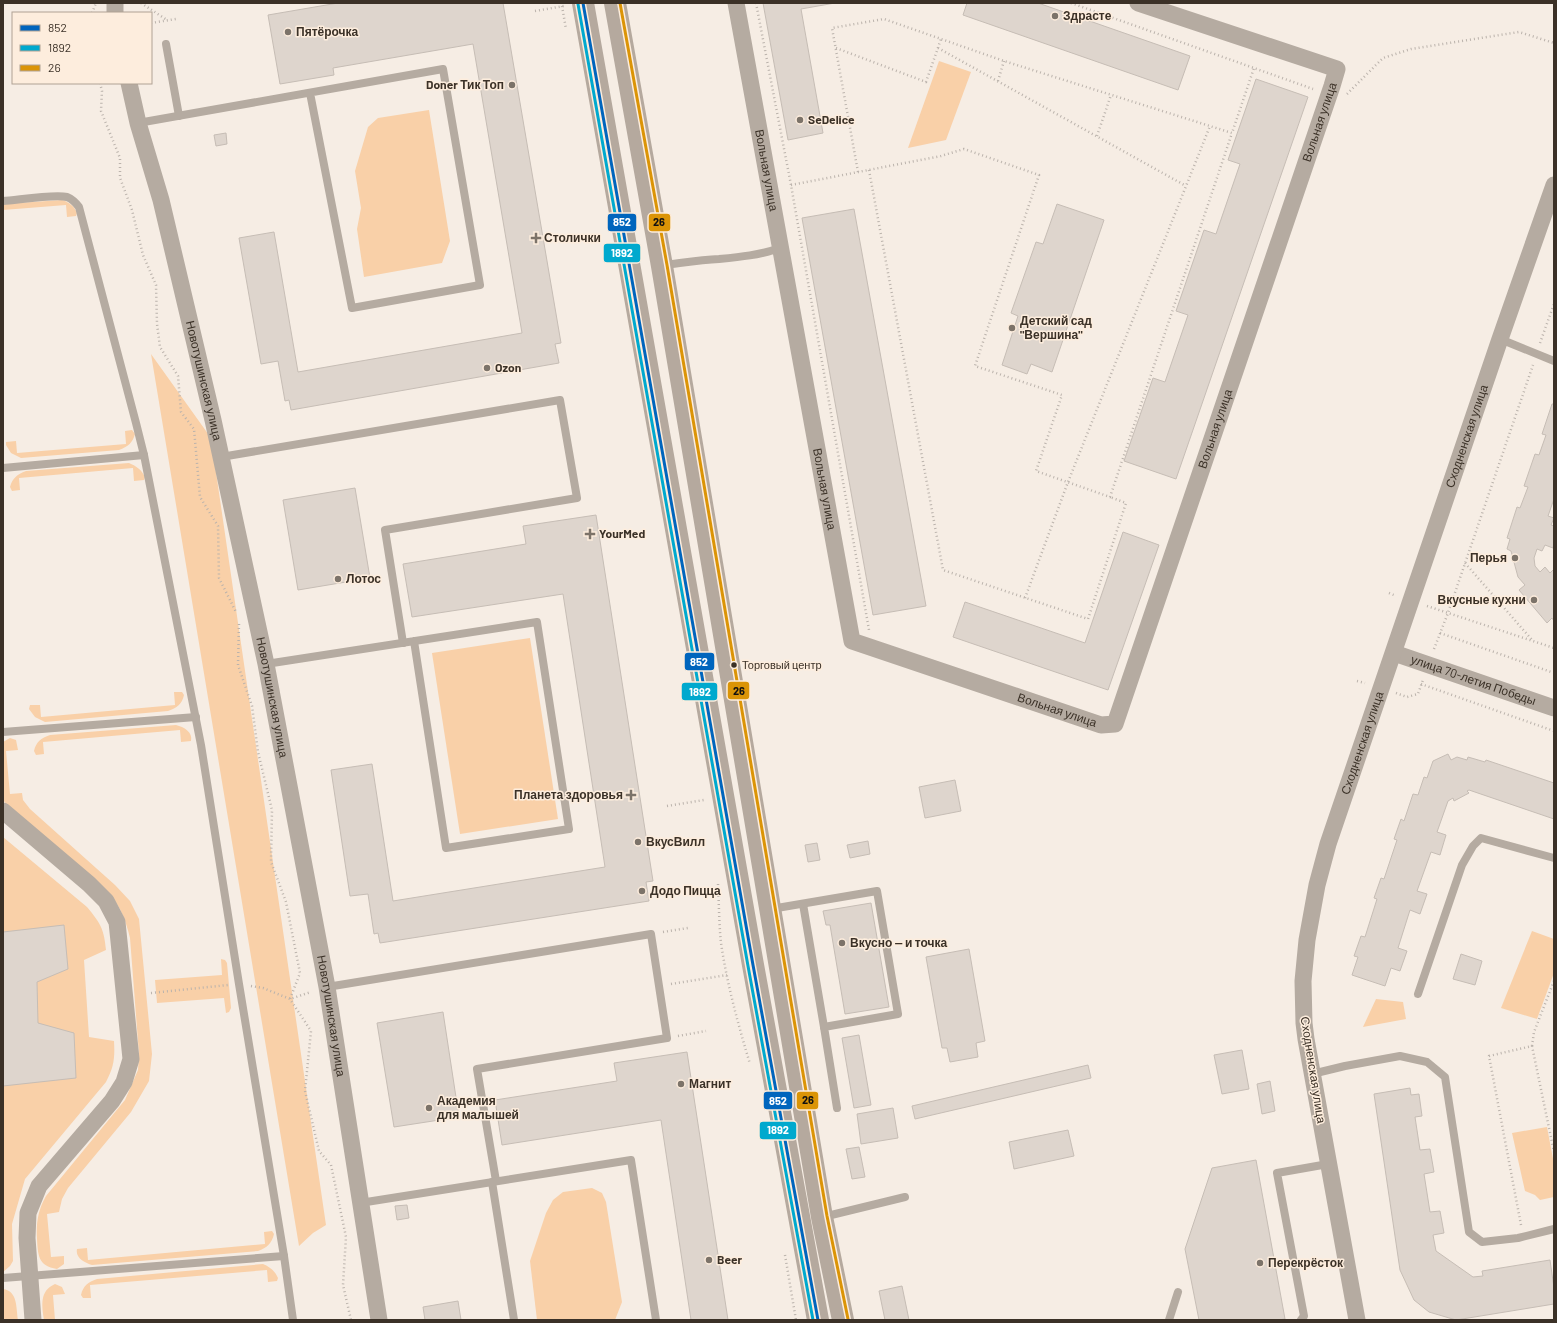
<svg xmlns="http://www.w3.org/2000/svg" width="1557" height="1323" font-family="Barlow,sans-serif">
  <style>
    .green { fill: #f9d0a8 }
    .building { fill: #ded5cd; stroke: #c6bdb5 }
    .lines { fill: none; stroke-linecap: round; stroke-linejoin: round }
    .path { stroke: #bbb3ac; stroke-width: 2.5; stroke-dasharray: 1 3; stroke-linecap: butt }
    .lane { stroke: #b5aba1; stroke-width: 8 }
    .street { stroke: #b5aba1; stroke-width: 17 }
    .secondary { stroke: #b5a99e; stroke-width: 22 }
    .bus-1-casing { stroke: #fdeddd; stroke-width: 6 }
    .bus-2-casing { stroke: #fdeddd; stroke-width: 6 }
    .bus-3-casing { stroke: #fdeddd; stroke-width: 6 }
    .bus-1 { stroke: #0065bd; stroke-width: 3 }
    .bus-2 { stroke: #00a9ce; stroke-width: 3 }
    .bus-3 { stroke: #db9406; stroke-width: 3 }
    .poi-dot { fill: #7c7369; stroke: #fdeddd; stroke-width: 1.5 }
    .bus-dot { fill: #3b3127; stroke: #fdeddd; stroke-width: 1.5 }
    .labels { text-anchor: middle; stroke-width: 3; stroke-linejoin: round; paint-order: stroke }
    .bus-label { font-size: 11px; fill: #3b3127; stroke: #fdeddd; text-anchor: start }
    .poi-label { font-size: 12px; font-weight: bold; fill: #3b3127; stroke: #fdeddd; text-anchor: start }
    .street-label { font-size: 12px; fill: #3b3127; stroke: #fdeddd }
    .line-badge { stroke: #fdeddd; stroke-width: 1.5 }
    .badge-label { font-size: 11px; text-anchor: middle; font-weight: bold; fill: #fff }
    .pale-badge-label { font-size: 11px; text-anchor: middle; font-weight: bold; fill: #111 }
  </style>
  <rect width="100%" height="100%" fill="#f6ede4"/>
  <g class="green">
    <path d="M939 61 971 72 946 140 908 148Z"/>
    <path d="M429 110 450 241 442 263 364 277 357 229 361 208 355 171 368 127 378 118Z"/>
    <path d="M62 200C69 202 74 206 77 213L76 216 67 217 66 205 3 210V204Z"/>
    <path d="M151 354 211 438 326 1225 313 1233 299 1246Z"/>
    <path d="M132 430 135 434C133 442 128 447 119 450L21 458 11 453 6 445V442L16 441 17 453 126 444 125 431Z"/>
    <path d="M129 463C136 466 141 469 145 477L144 480 134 481 133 468 19 478 20 490 12 491 10 487C12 479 17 474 26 471Z"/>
    <path d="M530 638 558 819 460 834 432 653Z"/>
    <path d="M174 692H182L184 695C182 704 177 708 168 711L45 722 35 717 29 709 30 705H40L41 717 175 705Z"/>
    <path d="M176 725C184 727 193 732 191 741L181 742 180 730 43 742 44 754 36 755 34 751C36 742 41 738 50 735Z"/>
    <path d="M10 738 16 740 18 750 6 751 10 794 22 793 23 800 30 809 115 885 130 901 139 919 152 1054 149 1081 131 1112 68 1188 62 1199 59 1212 47 1214 51 1257 64 1256V1264L57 1269C38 1266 38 1255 37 1239 36 1223 38 1210 46 1196L125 1100 138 1070 139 1054 130 938C126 921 121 908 110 894L12 811 3 800V742Z"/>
    <path d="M3 837 87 907C101 924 104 929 106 950L84 960 89 1037 114 1041C115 1058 114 1067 106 1082L25 1179 12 1224 13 1261 10 1266 3 1272Z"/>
    <path d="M1532 931 1554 939V973L1537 1019 1501 1008Z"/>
    <path d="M221 959 225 960 227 963 231 1008 229 1012 226 1013 224 998 157 1003 155 980 222 975Z"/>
    <path d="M1376 999 1403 1002 1406 1019 1363 1027Z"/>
    <path d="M1547 1127 1554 1164V1197L1540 1200 1535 1195 1525 1191 1512 1133Z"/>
    <path d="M592 1188 602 1193 606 1202 622 1302 615 1320H537L530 1261 546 1213 553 1200 563 1192Z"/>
    <path d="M272 1231 274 1234C272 1243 267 1248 258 1251L92 1265C85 1263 75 1258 77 1249L87 1248 88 1260 265 1244 264 1232Z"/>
    <path d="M263 1264C270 1267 275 1271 278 1278L277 1281 268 1282 267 1270 90 1285 91 1298H83L81 1295C83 1286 88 1282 97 1279Z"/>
    <path d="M55 1284 62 1287 65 1294 53 1295 55 1320H44C42 1306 39 1291 55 1284Z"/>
    <path d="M3 1289C18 1291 16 1308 18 1320H3Z"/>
  </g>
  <g class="building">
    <path d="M338 3H503L561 343 555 344 559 363 291 410 289 400 285 401 278 361 261 364 239 238 274 232 298 372 522 333 473 44 333 68 334 75 280 84 268 15Z"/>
    <path d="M763 3H835L801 9 823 133 788 140Z"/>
    <path d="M967 3H1038L1190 56 1178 90 963 15Z"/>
    <path d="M1256 79 1308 97 1176 479 1124 461 1153 378 1165 382 1188 315 1176 311 1204 230 1216 234 1240 164 1228 160Z"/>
    <path d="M226 133 227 144 216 146 214 135Z"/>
    <path d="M1057 204 1104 220 1052 372 1031 364 1027 374 1002 365 1018 316 1011 313 1036 242 1043 244Z"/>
    <path d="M854 209 926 606 873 615 802 218Z"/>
    <path d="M1552 404H1554V499L1548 516 1554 518 1551 525 1554 526V543L1553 548 1545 545 1542 551 1537 549 1534 558 1535 566 1540 572 1545 567 1550 573 1554 569V621L1552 618 1547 623 1519 590 1525 585 1518 577 1511 551 1507 549 1510 539 1507 538 1517 507 1520 508 1528 487 1524 486 1535 454 1539 455 1546 435 1542 434Z"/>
    <path d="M355 488 370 578 298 590 283 500Z"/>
    <path d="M596 515 653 881 646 882 649 901 380 943 378 933 374 934 368 894 350 896 331 770 372 764 393 901 605 867 563 594 412 617 403 564 526 544 523 526Z"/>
    <path d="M1123 532 1159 545 1108 690 953 637 965 602 1085 643Z"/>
    <path d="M1448 754 1451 760 1457 757 1467 760 1468 757 1485 762 1486 760 1554 783V819L1469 790 1467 791 1469 793 1454 801 1453 798 1448 801 1437 832 1446 835 1440 855 1431 852 1417 891 1427 894 1420 914 1410 910 1398 948 1407 951 1400 971 1391 968 1385 986 1352 975 1358 957 1354 956 1361 936 1365 937 1377 899 1374 898 1381 878 1384 879 1397 840 1394 839 1401 819 1404 821 1413 794 1418 795 1424 777 1427 778 1433 761Z"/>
    <path d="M955 780 961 811 925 818 919 787Z"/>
    <path d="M868 841 870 854 850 858 847 845Z"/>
    <path d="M817 843 820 860 808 862 805 845Z"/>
    <path d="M871 903 889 1007 845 1014 830 925H826L823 911Z"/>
    <path d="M64 925 68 969 37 982 38 1023 74 1033 76 1078 3 1086V932Z"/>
    <path d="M969 949 985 1041 976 1043 978 1057 950 1062 947 1048H942L926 957Z"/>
    <path d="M1461 954 1482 961 1475 985 1453 979Z"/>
    <path d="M443 1012 459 1117 394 1127 377 1023Z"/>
    <path d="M859 1035 871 1105 854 1108 842 1038Z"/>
    <path d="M1242 1050 1249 1089 1222 1094 1214 1055Z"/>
    <path d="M687 1052 728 1320H691L661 1120 502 1145 495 1100 617 1081 614 1063Z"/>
    <path d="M1088 1065 1091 1078 915 1119 912 1106Z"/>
    <path d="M1270 1081 1275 1111 1262 1114 1257 1084Z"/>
    <path d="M1410 1088 1411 1095 1419 1094 1422 1116 1415 1117 1420 1150 1430 1149 1434 1172 1424 1174 1430 1212 1440 1211 1444 1233 1433 1235 1436 1251 1473 1277 1483 1276 1482 1271 1550 1260 1554 1288V1304L1456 1320 1429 1312 1414 1300 1400 1270 1374 1094Z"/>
    <path d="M893 1108 898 1138 861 1144 857 1114Z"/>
    <path d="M1068 1130 1074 1156 1014 1169 1009 1142Z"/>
    <path d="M859 1147 865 1177 852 1179 846 1149Z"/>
    <path d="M1256 1160 1285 1319 1278 1320H1199L1185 1249 1212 1168Z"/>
    <path d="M407 1205 409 1218 397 1220 395 1206Z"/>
    <path d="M902 1286 909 1320H885L879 1291Z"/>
    <path d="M458 1301 461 1320H425L423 1307Z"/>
  </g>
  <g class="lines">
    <g class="path">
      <path d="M141 3 167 20"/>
      <path d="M756 3 791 185 869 630"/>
      <path d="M1071 3 1313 89"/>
      <path d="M562 6 566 29"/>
      <path d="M535 11 564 6"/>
      <path d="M92 13 96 3"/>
      <path d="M151 23 176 19"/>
      <path d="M836 48 926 82 941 39"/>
      <path d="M938 48 1186 186"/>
      <path d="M998 81 1004 61"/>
      <path d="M100 83 102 91 101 111 120 158V178L132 210 143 255 156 285 157 324 160 347 178 376 181 412 194 429 200 497 218 526 219 578 236 612"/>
      <path d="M1347 94 1383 58 1411 49 1519 32 1554 43"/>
      <path d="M1097 136 1111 95"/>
      <path d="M869 170 943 570 1088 619 1126 503 1110 497"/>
      <path d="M858 172 832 28 884 19 1004 61 1232 133 1254 68"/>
      <path d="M791 185 941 156 964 149 1039 175 975 366 1062 395 1036 471 1110 497 1232 133"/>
      <path d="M1540 343 1554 304"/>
      <path d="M1465 563 1533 641"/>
      <path d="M1389 593 1396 596"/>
      <path d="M1025 598 1068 482 1210 126"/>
      <path d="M1427 606 1554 648"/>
      <path d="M239 624 238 665 252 706 258 752 272 810 271 862 286 902 300 973 290 999 311 1031 305 1091 319 1151 331 1165 346 1237 343 1285 351 1320"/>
      <path d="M1440 633 1554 673"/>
      <path d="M1434 649 1448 613 1533 365"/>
      <path d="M1357 681 1365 683"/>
      <path d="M1421 684 1554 731"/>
      <path d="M1396 693 1407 697 1418 694 1423 680"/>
      <path d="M667 806 704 800"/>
      <path d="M718 884C719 904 719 924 721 943 727 984 738 1024 750 1064"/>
      <path d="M663 932 688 928"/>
      <path d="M671 984 727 975"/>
      <path d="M251 986 263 988 290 999 311 992"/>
      <path d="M151 993 228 985"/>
      <path d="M678 1036 706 1031"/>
      <path d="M1532 1046 1534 1032 1554 981"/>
      <path d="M1521 1225 1489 1056 1532 1046 1554 1152"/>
      <path d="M785 1255 796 1320"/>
    </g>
    <g class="lane">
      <path d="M166 44 179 116"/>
      <path d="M138 123 443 69 480 285 352 308 310 93"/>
      <path d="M3 201C18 200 54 194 67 197 72 199 76 203 79 207L136 423 144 455 201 745 239 984 284 1256 293 1320"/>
      <path d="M663 265C681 263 700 260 719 259 740 257 760 255 780 248"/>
      <path d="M1500 339 1554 361"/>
      <path d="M221 457 560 400 577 498 385 530 403 643"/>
      <path d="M3 468 144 455"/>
      <path d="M266 664 537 622 569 829 446 848 414 641"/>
      <path d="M3 732 196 717"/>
      <path d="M803 904 824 1027"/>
      <path d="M771 909 877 891 898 1014 824 1027 837 1108"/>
      <path d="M327 987 651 934 667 1038 477 1069 496 1181"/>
      <path d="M1418 994 1462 865 1473 846 1481 838 1554 858"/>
      <path d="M1312 1074 1345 1066 1400 1056 1427 1062 1445 1077 1469 1232 1482 1242 1518 1238 1554 1229"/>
      <path d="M492 1182 514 1320"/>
      <path d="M360 1203 631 1160 656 1320"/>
      <path d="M823 1217 905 1197"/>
      <path d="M3 1278 284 1256"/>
      <path d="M1169 1320 1178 1292"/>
      <path d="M1301 1320 1304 1316 1277 1173 1328 1164"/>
    </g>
    <g class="street">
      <path id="s1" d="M736 3 852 641 1101 725 1115 724 1332 86 1337 69 1138 3"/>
      <path d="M115 13V3"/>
      <path id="s2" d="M129 83 138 123 161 200 213 420 266 664 327 987 379 1320"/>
      <path id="s3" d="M1394 653 1554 708"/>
      <path d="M3 811 89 884 106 901 117 922 131 1059 124 1082 112 1101 39 1186 28 1213 27 1238 33 1320"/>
      <path id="s4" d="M1357 1320 1306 1039 1304 1023 1303 981 1307 940 1317 885 1328 844 1500 339 1554 185"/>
    </g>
    <g class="secondary">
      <path d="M583 3 753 965 818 1320"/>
      <path d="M615 3 662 266 822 1217 843 1320"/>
    </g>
    <g class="bus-1-casing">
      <path id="bus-1" d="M583 3 753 965 818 1320"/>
    </g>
    <g class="bus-2-casing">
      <path id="bus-2" d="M578 4 748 966 813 1320"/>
    </g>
    <g class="bus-3-casing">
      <path id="bus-3" d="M620 3 667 265 827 1216 848 1319"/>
    </g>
    <use href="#bus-1" class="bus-1"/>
    <use href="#bus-2" class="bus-2"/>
    <use href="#bus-3" class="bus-3"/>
  </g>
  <g class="poi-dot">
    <circle cx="1055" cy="16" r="4"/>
    <circle cx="288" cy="32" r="4"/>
    <circle cx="512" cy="85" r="4"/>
    <circle cx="800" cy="120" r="4"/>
    <path d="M534 232h4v4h4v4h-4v4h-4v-4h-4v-4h4z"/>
    <circle cx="1012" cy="328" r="4"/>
    <circle cx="487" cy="368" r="4"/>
    <path d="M588 528h4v4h4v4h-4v4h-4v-4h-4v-4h4z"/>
    <circle cx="1515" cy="558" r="4"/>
    <circle cx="338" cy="579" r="4"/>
    <circle cx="1534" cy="600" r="4"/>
    <path d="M629 789h4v4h4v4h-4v4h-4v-4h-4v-4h4z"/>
    <circle cx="638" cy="842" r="4"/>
    <circle cx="642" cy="891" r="4"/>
    <circle cx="842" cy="943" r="4"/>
    <circle cx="681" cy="1084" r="4"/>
    <circle cx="429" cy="1108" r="4"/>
    <circle cx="709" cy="1260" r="4"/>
    <circle cx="1260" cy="1263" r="4"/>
  </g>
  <circle class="bus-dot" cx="734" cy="665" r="3.5"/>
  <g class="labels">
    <g class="bus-label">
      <text x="742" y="669">Торговый центр</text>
    </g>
    <g class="poi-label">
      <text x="1063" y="20">Здрасте</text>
      <text x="296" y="36">Пятёрочка</text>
      <text x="504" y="89" text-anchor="end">Doner Тик Топ</text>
      <text x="808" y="124">SeDelice</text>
      <text x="544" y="242">Столички</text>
      <text x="1020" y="325">Детский сад<tspan x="1020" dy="14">"Вершина"</tspan></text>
      <text x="495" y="372">Ozon</text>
      <text x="599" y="538">YourMed</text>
      <text x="1507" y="562" text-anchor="end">Перья</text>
      <text x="346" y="583">Лотос</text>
      <text x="1526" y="604" text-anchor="end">Вкусные кухни</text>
      <text x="623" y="799" text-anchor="end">Планета здоровья</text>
      <text x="646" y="846">ВкусВилл</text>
      <text x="650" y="895">Додо Пицца</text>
      <text x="850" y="947">Вкусно — и точка</text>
      <text x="689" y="1088">Магнит</text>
      <text x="437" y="1105">Академия<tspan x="437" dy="14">для малышей</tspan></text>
      <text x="717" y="1264">Beer</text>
      <text x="1268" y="1267">Перекрёсток</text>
    </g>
    <g class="street-label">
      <text dy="4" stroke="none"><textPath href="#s1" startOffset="1561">Вольная улица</textPath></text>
      <text dy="4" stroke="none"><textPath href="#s1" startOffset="170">Вольная улица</textPath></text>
      <text dy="4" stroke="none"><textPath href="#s2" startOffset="307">Новотушинская улица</textPath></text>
      <text dy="4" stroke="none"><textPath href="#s1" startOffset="1237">Вольная улица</textPath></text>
      <text dy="4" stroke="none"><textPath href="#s4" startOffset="914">Сходненская улица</textPath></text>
      <text dy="4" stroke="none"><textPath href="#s1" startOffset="494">Вольная улица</textPath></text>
      <text dy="4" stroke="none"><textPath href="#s3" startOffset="84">улица 70-летия Победы</textPath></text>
      <text dy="4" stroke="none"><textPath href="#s2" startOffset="631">Новотушинская улица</textPath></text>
      <text dy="4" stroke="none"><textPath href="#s1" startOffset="865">Вольная улица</textPath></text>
      <text dy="4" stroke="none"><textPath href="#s4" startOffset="590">Сходненская улица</textPath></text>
      <text dy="4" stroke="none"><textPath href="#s2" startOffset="955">Новотушинская улица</textPath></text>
      <text transform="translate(1313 1070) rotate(81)" y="4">Сходненская улица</text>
    </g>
  </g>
  <g class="line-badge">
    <rect x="648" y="213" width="23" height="19" rx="4" fill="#db9406"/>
    <rect x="607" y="213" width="30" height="19" rx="4" fill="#0065bd"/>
    <rect x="603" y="243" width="38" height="20" rx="4" fill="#00a9ce"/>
    <rect x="684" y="652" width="31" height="19" rx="4" fill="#0065bd"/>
    <rect x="727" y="681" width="23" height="19" rx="4" fill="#db9406"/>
    <rect x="681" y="682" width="37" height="19" rx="4" fill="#00a9ce"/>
    <rect x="796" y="1091" width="23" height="19" rx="4" fill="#db9406"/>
    <rect x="763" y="1091" width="30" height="19" rx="4" fill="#0065bd"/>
    <rect x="759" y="1121" width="38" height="19" rx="4" fill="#00a9ce"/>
  </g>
  <g class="badge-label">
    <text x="622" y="226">852</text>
    <text x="622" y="257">1892</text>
    <text x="699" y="666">852</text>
    <text x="700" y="696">1892</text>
    <text x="778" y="1105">852</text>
    <text x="778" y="1134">1892</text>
  </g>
  <g class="pale-badge-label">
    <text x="659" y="226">26</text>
    <text x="739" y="695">26</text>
    <text x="808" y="1104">26</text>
  </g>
  <rect width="1557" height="1323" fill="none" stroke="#3b3127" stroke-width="8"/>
  <rect x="12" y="12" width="140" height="72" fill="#fdeddd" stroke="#afa294"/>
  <rect x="20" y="25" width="20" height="6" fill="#0065bd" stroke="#afa294"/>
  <text x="48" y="32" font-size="12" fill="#3b3127">852</text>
  <rect x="20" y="45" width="20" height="6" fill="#00a9ce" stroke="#afa294"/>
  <text x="48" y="52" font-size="12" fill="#3b3127">1892</text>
  <rect x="20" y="65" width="20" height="6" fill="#db9406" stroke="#afa294"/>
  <text x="48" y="72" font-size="12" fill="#3b3127">26</text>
</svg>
